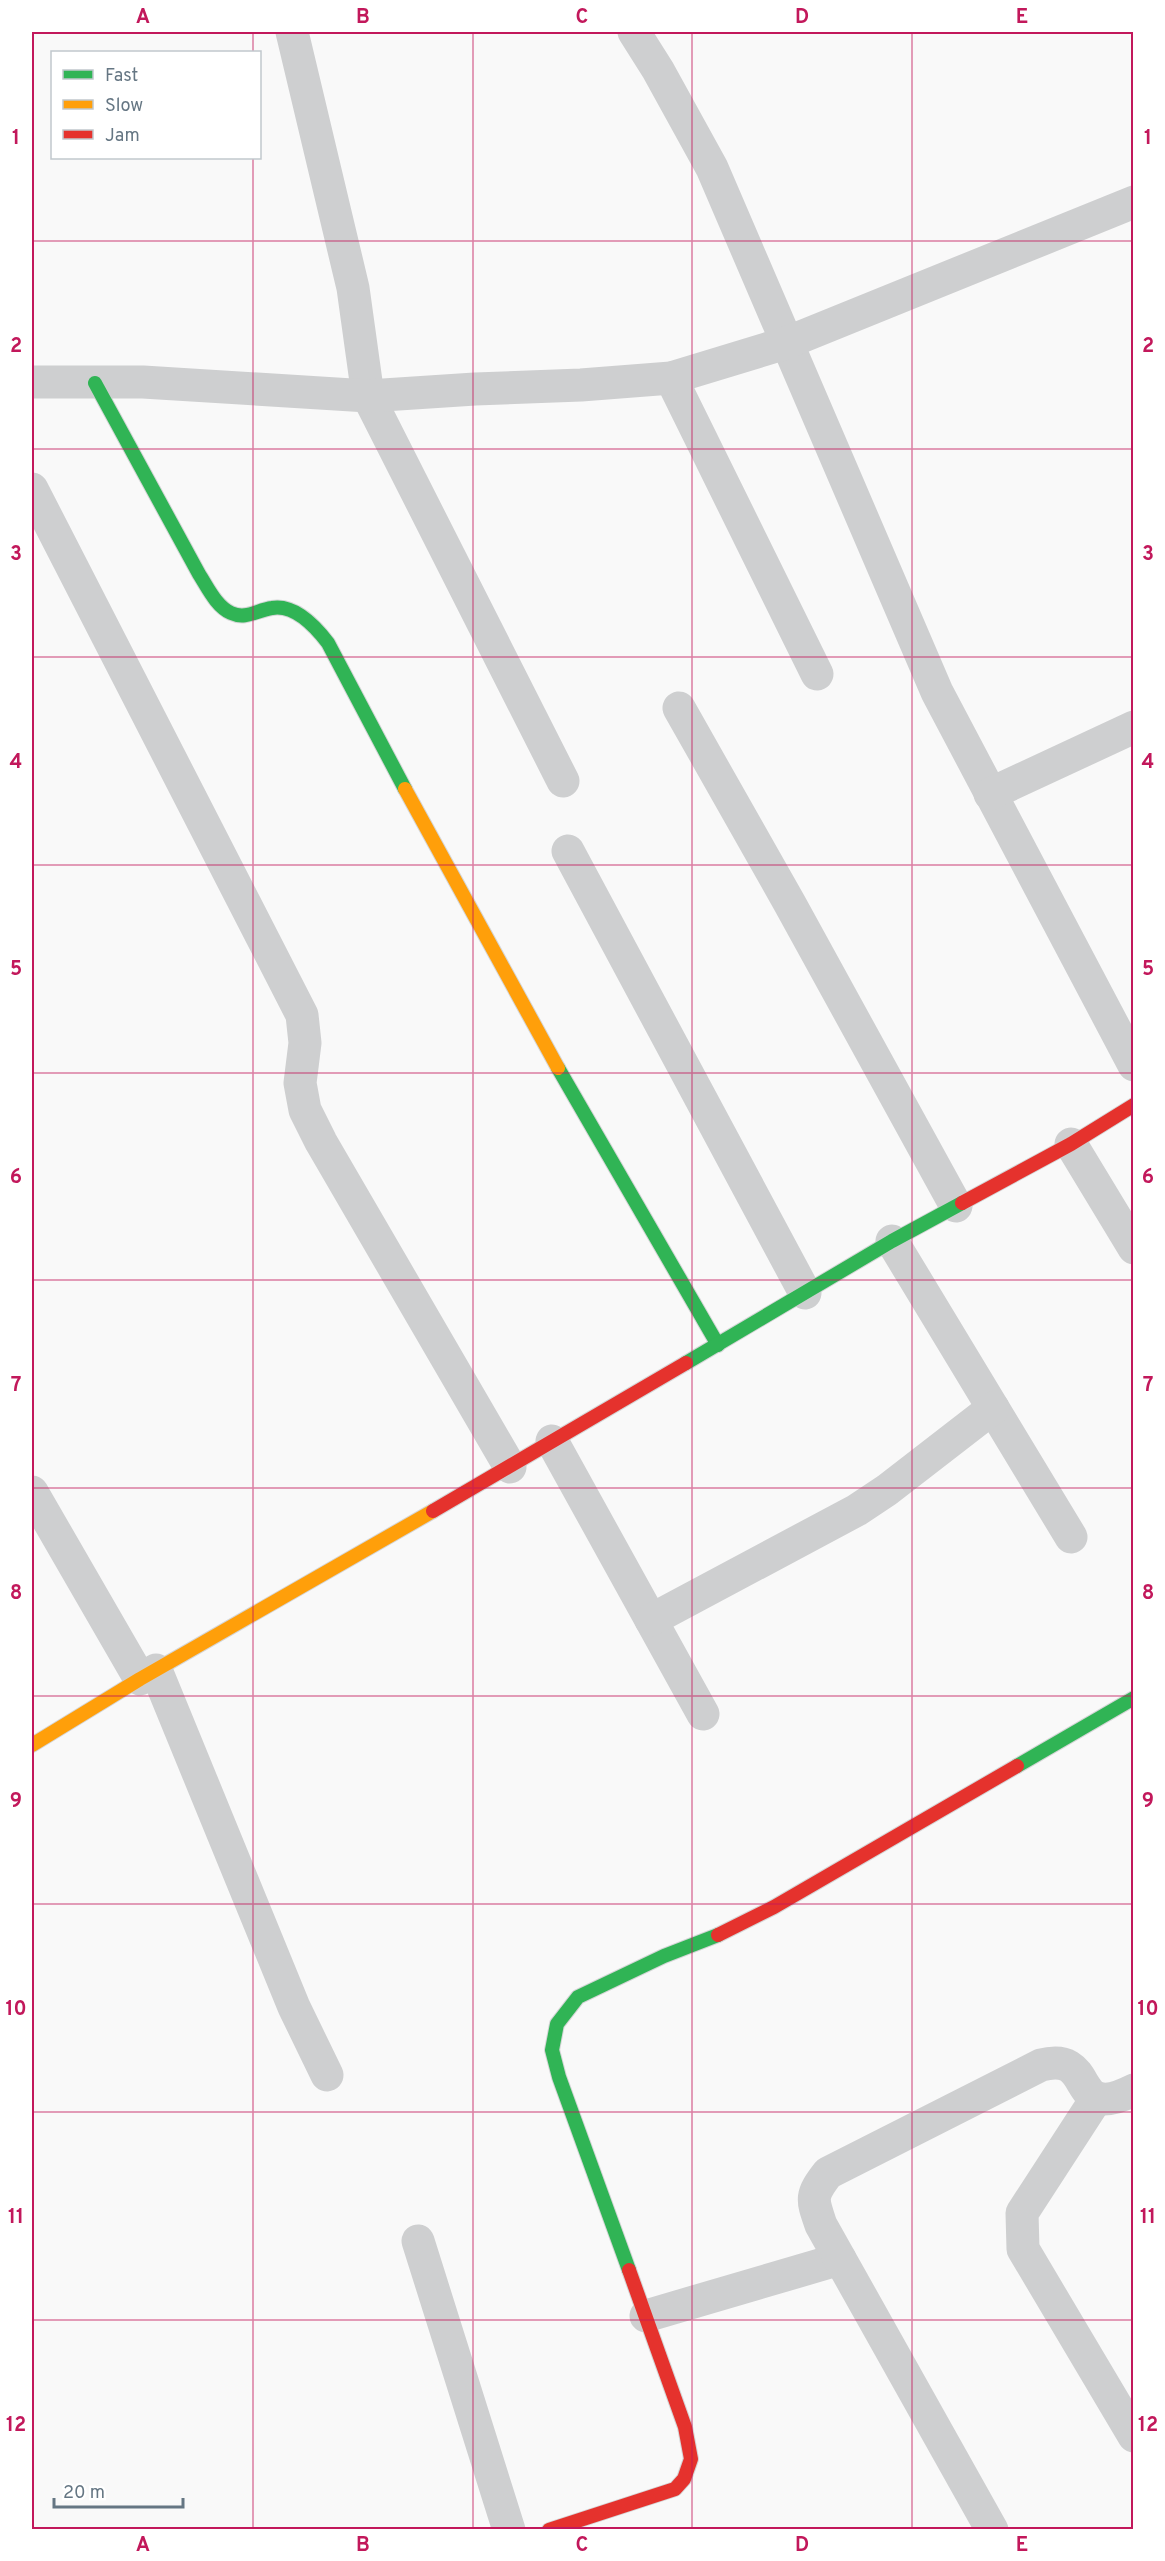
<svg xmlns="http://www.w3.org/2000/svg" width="1165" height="2561" font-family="Overpass,sans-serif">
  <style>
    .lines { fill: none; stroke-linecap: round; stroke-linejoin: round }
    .fast-casing { stroke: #d5d6d7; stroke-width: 16 }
    .slow-casing { stroke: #d5d6d7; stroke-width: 16 }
    .jam-casing { stroke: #d5d6d7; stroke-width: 16 }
    .street { stroke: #cecfd0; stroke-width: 33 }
    .fast { stroke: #30b455; stroke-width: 14 }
    .slow { stroke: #ff9f0a; stroke-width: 14 }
    .jam { stroke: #e5322d; stroke-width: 14 }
    .grid { fill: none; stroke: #c2185b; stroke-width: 1.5; stroke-opacity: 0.55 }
    .neatline { fill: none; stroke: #c2185b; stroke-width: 2 }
    .grid-label { font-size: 20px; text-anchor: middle; font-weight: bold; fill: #c2185b }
  </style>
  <rect width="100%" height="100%" fill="#f9f9f9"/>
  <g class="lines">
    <g class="fast-casing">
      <g id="fast">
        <path d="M95 383 199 574C208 588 216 606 231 613 246 620 257 610 272 608 295 604 315 626 328 643L405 789"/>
        <path d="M558 1068 718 1345"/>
        <path d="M686 1363 892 1241 962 1203"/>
        <path d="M1017 1766 1134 1698"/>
        <path d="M629 2270 559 2077 552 2050 557 2024 578 1997 664 1956 718 1935"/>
      </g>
    </g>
    <g class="slow-casing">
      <g id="slow">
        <path d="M405 789 558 1068"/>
        <path d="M32 1745 140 1679 433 1511"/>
      </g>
    </g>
    <g class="jam-casing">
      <g id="jam">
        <path d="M962 1203 1071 1144 1134 1105"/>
        <path d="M433 1511 686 1363"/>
        <path d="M718 1935 774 1907 1017 1766"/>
        <path d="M549 2530 675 2489 684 2479 691 2459 685 2427 629 2270"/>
      </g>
    </g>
    <g class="street">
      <path d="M292 32 353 288 368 396 563 781"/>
      <path d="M634 32 658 70 712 168 937 692 1134 1065"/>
      <path d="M671 378 817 674"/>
      <path d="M32 382H143L368 396 475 389 581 385 671 378 786 343 1134 202"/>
      <path d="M32 489 302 1015 305 1043 300 1083 305 1110 321 1142 510 1467"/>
      <path d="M679 708 790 904 956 1206"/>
      <path d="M990 794 1134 727"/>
      <path d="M568 851 805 1293"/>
      <path d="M1071 1144 1134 1248"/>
      <path d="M892 1241 1071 1537"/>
      <path d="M552 1441 703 1714"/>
      <path d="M32 1492 140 1679"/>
      <path d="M651 1620 857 1510 887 1490 993 1408"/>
      <path d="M156 1670 294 2007 327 2075"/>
      <path d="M1096 2099 1022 2213 1023 2249 1134 2436"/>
      <path d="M418 2241 509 2530"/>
      <path d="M646 2316 840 2259"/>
      <path d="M992 2530 821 2225C812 2199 810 2196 828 2173L1041 2065C1099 2050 1066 2124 1134 2090"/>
    </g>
    <use href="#fast" class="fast"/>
    <use href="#slow" class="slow"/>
    <use href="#jam" class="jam"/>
  </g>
  <path class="grid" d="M253 32V52M473 32V2530M692 32V2530M912 32V2530M253 158V2530M32 241H1134M32 449H1134M32 657H1134M32 865H1134M32 1073H1134M32 1280H1134M32 1488H1134M32 1696H1134M32 1904H1134M32 2112H1134M32 2320H1134"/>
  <rect width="1165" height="2561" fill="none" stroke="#ffffff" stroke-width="66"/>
  <rect x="51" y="51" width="210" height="108" fill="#ffffff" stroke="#c1c8cd" stroke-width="1.5"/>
  <rect x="63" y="70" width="30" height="9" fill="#30b455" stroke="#c1c8cd" stroke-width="1.5"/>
  <text x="105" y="81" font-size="18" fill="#657683">Fast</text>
  <rect x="63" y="100" width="30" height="9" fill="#ff9f0a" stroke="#c1c8cd" stroke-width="1.5"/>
  <text x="105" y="111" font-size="18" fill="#657683">Slow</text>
  <rect x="63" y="130" width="30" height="9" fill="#e5322d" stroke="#c1c8cd" stroke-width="1.5"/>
  <text x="105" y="141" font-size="18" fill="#657683">Jam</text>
  <path d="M54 2498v9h129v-9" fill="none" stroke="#657683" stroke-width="3"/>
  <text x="63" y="2498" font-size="18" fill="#657683" stroke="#ffffff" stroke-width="4.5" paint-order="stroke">20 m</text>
  <rect x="33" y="33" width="1099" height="2495" class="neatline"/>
  <g class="grid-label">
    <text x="143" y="23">A</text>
    <text x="363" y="23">B</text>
    <text x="582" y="23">C</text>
    <text x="802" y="23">D</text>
    <text x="1022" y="23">E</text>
    <text x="16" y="144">1</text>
    <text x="1148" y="144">1</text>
    <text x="16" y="352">2</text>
    <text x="1148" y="352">2</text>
    <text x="16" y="560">3</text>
    <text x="1148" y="560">3</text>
    <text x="16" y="768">4</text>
    <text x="1148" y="768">4</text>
    <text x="16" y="975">5</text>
    <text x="1148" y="975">5</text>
    <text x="16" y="1183">6</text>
    <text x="1148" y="1183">6</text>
    <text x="16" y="1391">7</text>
    <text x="1148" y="1391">7</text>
    <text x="16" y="1599">8</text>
    <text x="1148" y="1599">8</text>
    <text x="16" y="1807">9</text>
    <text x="1148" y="1807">9</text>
    <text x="16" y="2015">10</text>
    <text x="1148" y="2015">10</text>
    <text x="16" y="2223">11</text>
    <text x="1148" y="2223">11</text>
    <text x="16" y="2431">12</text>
    <text x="1148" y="2431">12</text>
    <text x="143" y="2551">A</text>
    <text x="363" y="2551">B</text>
    <text x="582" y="2551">C</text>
    <text x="802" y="2551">D</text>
    <text x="1022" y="2551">E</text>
  </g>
</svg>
